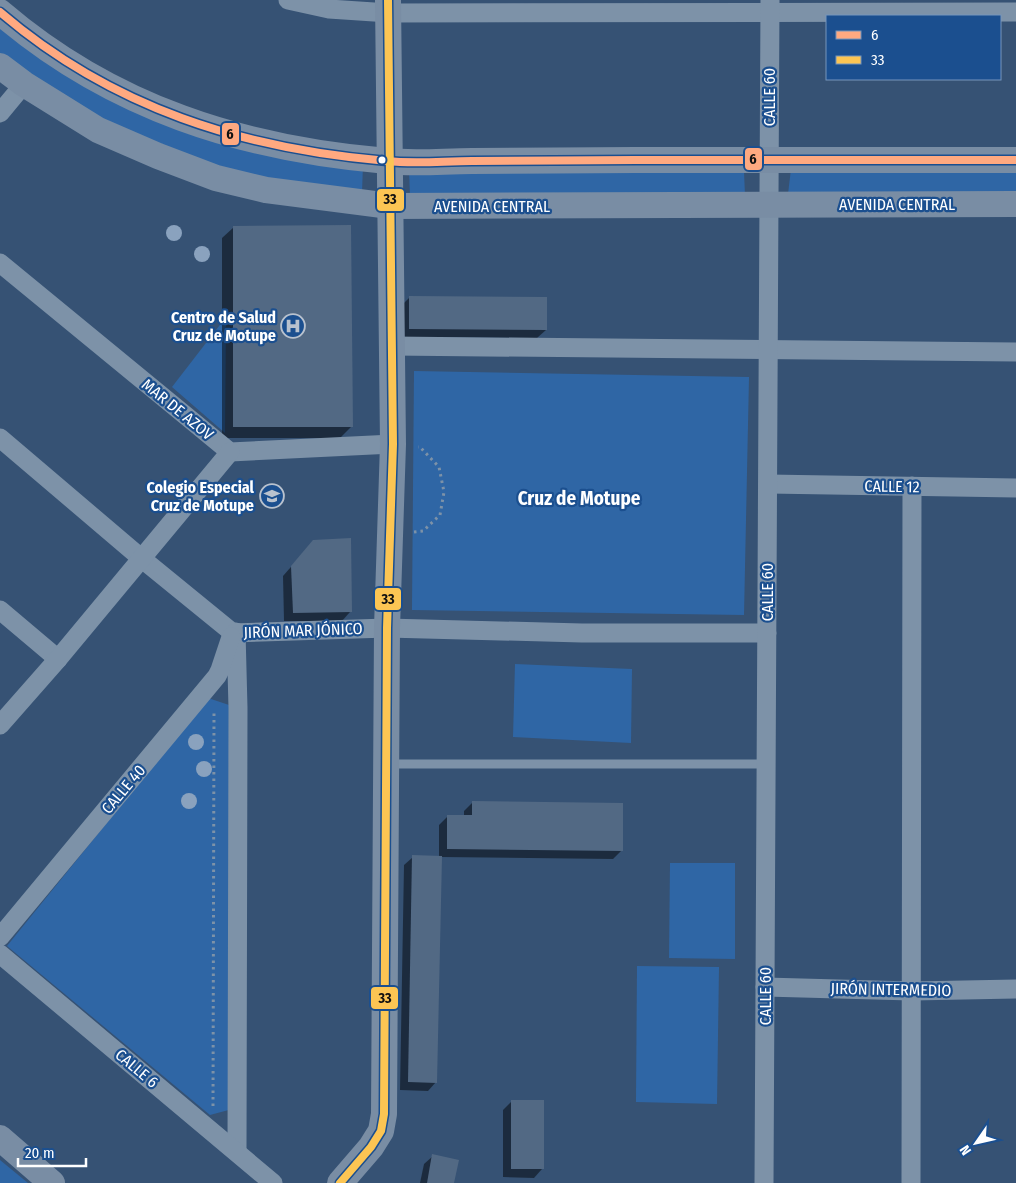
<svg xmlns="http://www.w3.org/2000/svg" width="1016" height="1183" font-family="'Fira Sans Condensed',sans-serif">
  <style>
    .green { fill: #2f66a5 }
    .shadow { fill: #0007 }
    .building { fill: #526984 }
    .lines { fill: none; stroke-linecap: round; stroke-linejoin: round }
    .path { stroke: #7d92a8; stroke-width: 3; stroke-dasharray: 2.5 4; stroke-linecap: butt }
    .lane { stroke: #7d92a8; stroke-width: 9 }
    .street { stroke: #7d92a8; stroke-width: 19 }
    .secondary { stroke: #798da4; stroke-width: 26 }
    .bus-1-casing { stroke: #1b4f8f; stroke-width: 11 }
    .bus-2-casing { stroke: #1b4f8f; stroke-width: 11 }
    .bus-1 { stroke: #ffa980; stroke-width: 8 }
    .bus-2 { stroke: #fcc553; stroke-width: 8 }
    .tree { fill: #8aa2be }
    .bus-dot { fill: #fff; stroke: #1b4f8f; stroke-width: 2 }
    .labels { text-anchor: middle; stroke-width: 4.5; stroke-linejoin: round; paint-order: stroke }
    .street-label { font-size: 16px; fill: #fff; stroke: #1b4f8f }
    .poi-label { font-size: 16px; font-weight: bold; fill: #fff; stroke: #1b4f8f; text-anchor: end }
    .quarter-label { font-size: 19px; font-weight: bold; fill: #fff; stroke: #1b4f8f }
    .line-badge { stroke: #1b4f8f; stroke-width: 2 }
    .pale-badge-label { font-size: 14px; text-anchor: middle; font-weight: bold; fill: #111 }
  </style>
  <rect width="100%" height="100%" fill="#365274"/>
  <g class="green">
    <path d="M0 21 102 90 363 164 362 193 266 183 122 134 0 55Z"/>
    <path d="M409 169 744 171 745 196H410Z"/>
    <path d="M791 169 1016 171V194H788Z"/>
    <path d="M226 317 225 433 172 387Z"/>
    <path d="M414 371 749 377 744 615 412 610Z"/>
    <path d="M515 664 632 669 631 743 513 737Z"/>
    <path d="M208 698 238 708 236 1108 210 1115 7 946Z"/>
    <path d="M670 863H735V959L669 958Z"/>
    <path d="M637 966 719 967 717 1104 636 1102Z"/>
    <path d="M0 1160 28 1183H0Z"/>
  </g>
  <g class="shadow">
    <path d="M234 227 351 427 340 438H222V238Z"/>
    <path d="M410 297 546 330 537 338 401 337V306Z"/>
    <path d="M305 551 350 612 342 621H284L283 576Z"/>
    <path d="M472 803 622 850 613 859 440 857 436 1082 428 1091 400 1090 404 865 413 857H439V825L448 816H464V811Z"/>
    <path d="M512 1101 542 1169 534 1178 503 1177V1110Z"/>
    <path d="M433 1156 453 1183H420L424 1164Z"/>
  </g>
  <g class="building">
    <path d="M351 225 353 427H233V226Z"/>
    <path d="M409 296 547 297V330L409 329Z"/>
    <path d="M351 538 352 612 293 613 291 566 313 540Z"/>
    <path d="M472 801 623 803V851L447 849V815H472Z"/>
    <path d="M412 855 442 856 437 1083 408 1082Z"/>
    <rect x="511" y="1100" width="33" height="69"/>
    <path d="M432 1154 459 1160 454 1183H427Z"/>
  </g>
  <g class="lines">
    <g class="path">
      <path d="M414 532 423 531 440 515 444 492 439 467 420 447H418"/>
      <path d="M213 1106 214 713"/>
    </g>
    <path class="lane" d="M389 764H766"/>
    <g class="street">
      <path d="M288 0 329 9 389 13 1016 12"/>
      <path d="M0 113 24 84"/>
      <path d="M0 263 230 452 393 444"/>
      <path d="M392 346 1016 352"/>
      <path d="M0 438 141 558 233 633 387 628 582 633H767"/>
      <path d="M768 484 1016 488"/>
      <path d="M0 610 58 659"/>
      <path d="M236 632 238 708 237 1152"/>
      <path d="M0 725 58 659 230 452"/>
      <path d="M0 937 217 676 220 670 231 637"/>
      <path d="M0 954 273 1183"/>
      <path d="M765 987 912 991 1016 989"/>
      <path d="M764 1183 770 0"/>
      <path d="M911 1183 912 486"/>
    </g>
    <g class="secondary">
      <path d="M0 12C112 108 243 149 387 161 415 164 444 161 472 161 527 161 581 160 636 160 762 159 889 159 1016 160"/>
      <path d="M0 66 24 84 98 130 158 156 216 178 266 190 390 206 1016 204"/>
      <path d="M0 1138 52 1183"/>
      <path d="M340 1183 371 1147 381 1131 384 1114 387 628 393 444 388 0"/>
    </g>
    <g class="bus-1-casing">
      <path id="bus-1" d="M0 12C112 108 243 149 387 161 415 164 444 161 472 161 527 161 581 160 636 160 762 159 889 159 1016 160"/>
    </g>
    <g class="bus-2-casing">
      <path id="bus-2" d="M340 1183 371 1147 381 1131 384 1114 387 628 393 444 388 0"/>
    </g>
    <use href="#bus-1" class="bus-1"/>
    <use href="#bus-2" class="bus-2"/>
  </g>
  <g class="tree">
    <circle cx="174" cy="233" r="8"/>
    <circle cx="202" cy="254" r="8"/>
    <circle cx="196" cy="742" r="8"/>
    <circle cx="204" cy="769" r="8"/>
    <circle cx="189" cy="801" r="8"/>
  </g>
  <defs>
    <g id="hospital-ring" transform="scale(1.25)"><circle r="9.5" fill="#1b4f8f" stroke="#b9c2ce" stroke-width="1.5"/><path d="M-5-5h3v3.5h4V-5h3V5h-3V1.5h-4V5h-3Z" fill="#b9c2ce"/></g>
    <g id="school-ring" transform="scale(1.25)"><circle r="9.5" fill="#1b4f8f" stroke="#b9c2ce" stroke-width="1.5"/><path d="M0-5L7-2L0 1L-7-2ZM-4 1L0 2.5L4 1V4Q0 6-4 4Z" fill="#b9c2ce"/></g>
  </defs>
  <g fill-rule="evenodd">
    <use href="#hospital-ring" x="293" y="326"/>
    <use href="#school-ring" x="272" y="496"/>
  </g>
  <circle class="bus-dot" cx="382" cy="160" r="4.5"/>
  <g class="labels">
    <g class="street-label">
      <text transform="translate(769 97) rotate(-90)" y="6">CALLE 60</text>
      <text x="897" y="210">AVENIDA CENTRAL</text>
      <text x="492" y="212">AVENIDA CENTRAL</text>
      <text transform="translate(178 409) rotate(39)" y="6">MAR DE AZOV</text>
      <text transform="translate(892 486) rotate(1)" y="6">CALLE 12</text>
      <text transform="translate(767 592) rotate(-90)" y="6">CALLE 60</text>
      <text transform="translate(303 630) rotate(-2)" y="6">JIRÓN MAR JÓNICO</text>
      <text transform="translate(123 789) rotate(-50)" y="6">CALLE 40</text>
      <text transform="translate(891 989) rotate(1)" y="6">JIRÓN INTERMEDIO</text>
      <text transform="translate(765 996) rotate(-90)" y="6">CALLE 60</text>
      <text transform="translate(137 1068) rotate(40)" y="6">CALLE 6</text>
    </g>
    <g class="poi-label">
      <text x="276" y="323">Centro de Salud<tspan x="276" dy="18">Cruz de Motupe</tspan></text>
      <text x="254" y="493">Colegio Especial<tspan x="254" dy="18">Cruz de Motupe</tspan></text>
    </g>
    <g class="quarter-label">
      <text x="579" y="505">Cruz de Motupe</text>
    </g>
  </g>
  <g class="line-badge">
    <rect x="221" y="122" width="19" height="24" rx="5" fill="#ffa980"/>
    <rect x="744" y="147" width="19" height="24" rx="5" fill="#ffa980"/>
    <rect x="376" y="188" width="29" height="24" rx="5" fill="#fcc553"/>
    <rect x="374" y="587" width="28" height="24" rx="5" fill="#fcc553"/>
    <rect x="370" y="986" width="29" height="24" rx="5" fill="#fcc553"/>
  </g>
  <g class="pale-badge-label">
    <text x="230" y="139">6</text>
    <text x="753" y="164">6</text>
    <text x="390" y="204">33</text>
    <text x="388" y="604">33</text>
    <text x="385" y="1003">33</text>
  </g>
  <rect x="826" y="15" width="175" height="65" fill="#1b4f8f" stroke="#7695bc"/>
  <rect x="836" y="31" width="25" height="8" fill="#ffa980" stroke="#7695bc"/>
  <text x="871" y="40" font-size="15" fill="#ffffff">6</text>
  <rect x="836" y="56" width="25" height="8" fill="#fcc553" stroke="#7695bc"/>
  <text x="871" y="65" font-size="15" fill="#ffffff">33</text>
  <g transform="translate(976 1143) rotate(236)" stroke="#1b4f8f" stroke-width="4" paint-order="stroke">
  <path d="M0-4L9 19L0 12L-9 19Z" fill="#ffffff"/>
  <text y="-8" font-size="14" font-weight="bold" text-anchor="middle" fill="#ffffff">N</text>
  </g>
  <path d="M18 1158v8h68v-8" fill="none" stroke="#ffffff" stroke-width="2.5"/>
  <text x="25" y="1158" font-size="15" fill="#ffffff" stroke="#1b4f8f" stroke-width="4" paint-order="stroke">20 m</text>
</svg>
